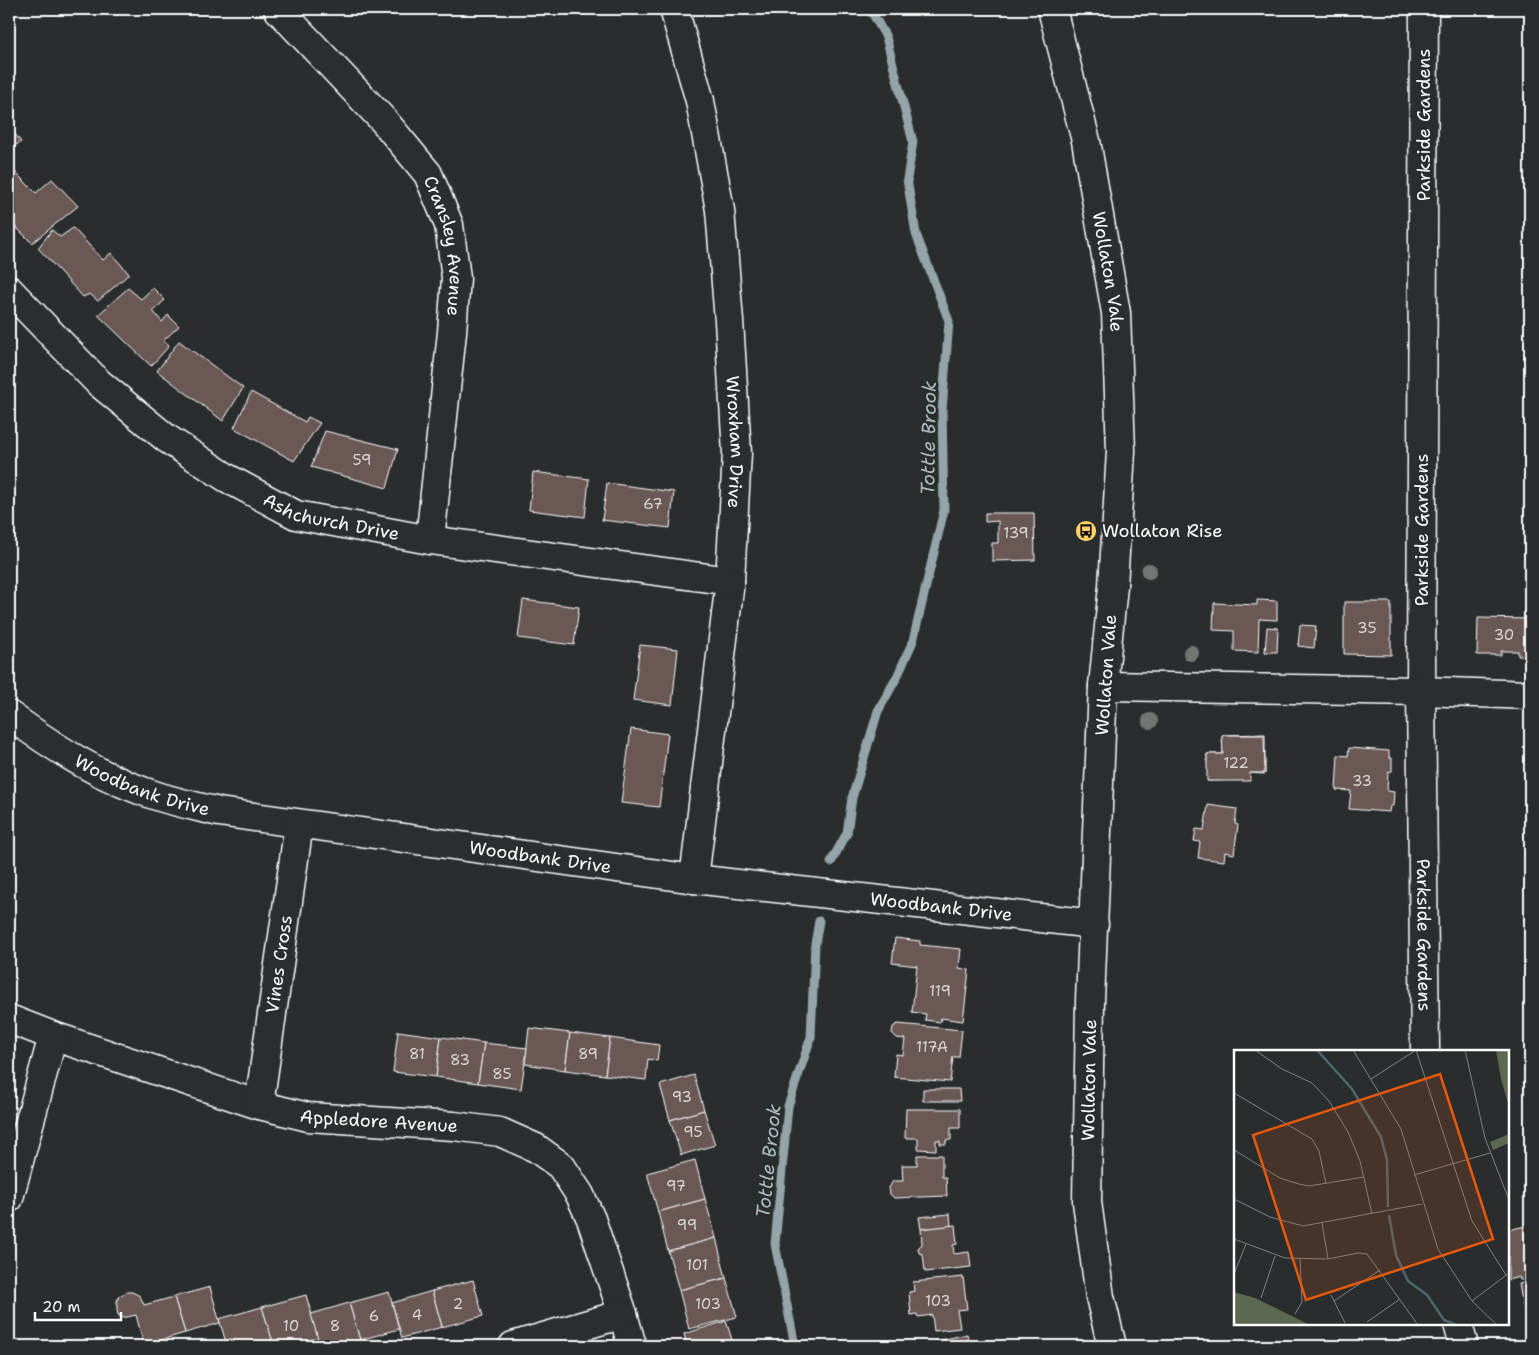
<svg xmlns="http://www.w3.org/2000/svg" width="1539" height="1355" font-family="'Shantell Sans',sans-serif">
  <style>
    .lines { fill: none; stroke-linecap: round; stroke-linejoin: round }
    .stream { stroke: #94a4a9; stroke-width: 9 }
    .building { fill: #6b5955; stroke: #fff }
    .street-casing { stroke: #fff; stroke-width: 31 }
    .secondary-casing { stroke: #fff; stroke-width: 31 }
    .street { stroke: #2a2d2e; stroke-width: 28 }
    .secondary { stroke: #2a2d2e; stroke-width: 28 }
    .tree { fill: #737771 }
    .labels { text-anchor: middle; stroke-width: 4.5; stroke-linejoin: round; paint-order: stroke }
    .number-label { font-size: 15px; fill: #dad6d4 }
    .street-label { font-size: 18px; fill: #fff; stroke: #2a2d2e }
    .poi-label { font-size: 18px; fill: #fff; stroke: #2a2d2e; text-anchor: start }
    .water-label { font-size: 19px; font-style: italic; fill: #aebbbf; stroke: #2a2d2e }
    .inset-river { fill: none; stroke: #4c6770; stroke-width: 2.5 }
    .inset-road { fill: none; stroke: #7f8182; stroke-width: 1 }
    .view { fill: #e8590c; fill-opacity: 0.15; stroke: #e8590c; stroke-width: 2.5 }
    .inset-edge { fill: none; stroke: #fff; stroke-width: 2.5 }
  </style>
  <rect width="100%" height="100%" fill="#2a2d2e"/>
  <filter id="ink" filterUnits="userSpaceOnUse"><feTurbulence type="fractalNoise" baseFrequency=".02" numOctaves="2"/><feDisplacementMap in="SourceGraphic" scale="10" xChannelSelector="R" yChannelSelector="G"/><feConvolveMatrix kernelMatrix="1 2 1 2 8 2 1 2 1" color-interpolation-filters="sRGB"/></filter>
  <g filter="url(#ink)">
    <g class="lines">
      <g class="stream">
        <path d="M831 862 847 833 852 798 878 711 897 677 913 641 944 510 942 411 949 321 916 234 907 179 913 142 886 37 870 9"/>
        <path d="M795 1346 775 1244 788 1106 811 1037 815 944 819 921"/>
      </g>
    </g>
    <g class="building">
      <path d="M9 126 21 142 9 149Z"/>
      <path d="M9 166 36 193 52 179 78 206 32 243 9 220Z"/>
      <path d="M73 228 103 260 111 253 129 274 98 301 90 294 83 297 38 248 52 230 60 237Z"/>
      <path d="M128 288 141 299 153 288 165 300 153 311 162 322 168 315 179 326 163 341 169 346 151 366 98 315Z"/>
      <path d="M179 341 243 388 223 421 157 371Z"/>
      <path d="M251 392 305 422 308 417 320 423 294 461 234 428Z"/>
      <path d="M325 431 398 449 387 488 311 467Z"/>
      <path d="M533 472 589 479 585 517 529 510Z"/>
      <path d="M607 483 674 492 670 528 602 520Z"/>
      <path d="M985 513H1034L1035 560 992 561V543H998V521L985 522Z"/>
      <path d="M523 600 579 607 574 645 518 638Z"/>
      <path d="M1257 600 1277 601V620L1259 619 1258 652 1234 651V631L1213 630 1214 603 1257 605Z"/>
      <path d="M1344 602H1391V655L1344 654Z"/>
      <path d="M1478 618 1530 619V656H1518V651H1501V655H1477Z"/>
      <path d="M1300 625 1316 626 1314 648 1298 646Z"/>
      <path d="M1267 627 1278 628 1277 652H1265Z"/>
      <path d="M640 645 678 649 672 705 633 700Z"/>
      <path d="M631 729 668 734 659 807 621 803Z"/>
      <path d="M1265 734V774L1249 773V780L1208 781 1207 754H1223L1222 735Z"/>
      <path d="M1222 735H1264L1265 773H1250V781H1207V754H1223Z"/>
      <path d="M1349 748 1389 751V758H1392V771L1388 772 1387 791 1394 792 1393 806H1390L1389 812 1349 809 1351 791 1336 790 1338 755 1348 756Z"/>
      <path d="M1208 805 1237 809 1235 824 1238 825 1234 854 1225 852 1224 861 1198 858 1200 842 1194 841 1196 829 1204 830Z"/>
      <path d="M895 938 920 941V945L961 949 959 968 969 970 963 1021 941 1018 940 1022 925 1020 926 1014 912 1012 917 966 892 963Z"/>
      <path d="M898 1024 962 1030 959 1057H953L950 1082 894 1077 896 1054 903 1055 905 1039 897 1038 892 1033 893 1027Z"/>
      <path d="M529 1028 570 1033 565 1070 525 1064Z"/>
      <path d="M398 1031 441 1037 436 1077 393 1072Z"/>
      <path d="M570 1033 610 1038 605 1075 565 1070Z"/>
      <path d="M441 1037 484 1043 478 1083 436 1077Z"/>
      <path d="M610 1038 659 1045 657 1061 648 1059 646 1080 605 1075Z"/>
      <path d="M484 1043 527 1048 521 1089 478 1083Z"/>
      <path d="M694 1075 704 1110 670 1120 660 1085Z"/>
      <path d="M923 1089H959L960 1101H923Z"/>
      <path d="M906 1109H960V1128H951V1140H946V1144H940V1140H936V1150L918 1149V1138H905Z"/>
      <path d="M704 1110 715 1145 681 1155 670 1120Z"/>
      <path d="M917 1155H942V1177H946L947 1196 894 1198 890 1194 889 1188 893 1181H903L902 1165H917Z"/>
      <path d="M695 1160 705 1199 658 1212 647 1173Z"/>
      <path d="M705 1199 716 1238 668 1251 658 1212Z"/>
      <path d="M950 1214 951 1226 921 1229 919 1217Z"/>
      <path d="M955 1225 957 1244 953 1245 954 1254 969 1252 971 1267 925 1272 923 1254 919 1253 918 1248 922 1244 921 1229Z"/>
      <path d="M1530 1225V1278L1520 1280 1519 1277 1508 1280V1230Z"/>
      <path d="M716 1238 726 1278 679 1290 668 1251Z"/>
      <path d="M963 1277 967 1309 957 1310 960 1328 934 1331 932 1315 918 1317 917 1314 911 1315 909 1292 914 1291 913 1282Z"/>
      <path d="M726 1278 737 1317 689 1329 679 1290Z"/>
      <path d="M473 1280 483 1316 442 1327 432 1291Z"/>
      <path d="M1530 1282V1329L1527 1330 1519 1284Z"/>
      <path d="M210 1287 220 1323 185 1333 174 1297Z"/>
      <path d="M432 1291 442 1327 402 1338 392 1303Z"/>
      <path d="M127 1292H132L140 1296 144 1305 174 1297 185 1333 144 1345 136 1315 123 1318 118 1315 117 1310V1301L119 1296Z"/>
      <path d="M389 1292 399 1329 360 1340 349 1303Z"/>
      <path d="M306 1295 318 1338 288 1346H274L262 1307Z"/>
      <path d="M349 1303 360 1340 337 1346H320L311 1314Z"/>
      <path d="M262 1307 274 1346H227L219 1319Z"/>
      <path d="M726 1321 734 1346H687L684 1334Z"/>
      <path d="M967 1334 970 1346H919V1345Z"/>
    </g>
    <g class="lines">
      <g class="street-casing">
        <g id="street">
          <path id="s1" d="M278 9 385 122 428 174 449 225 456 278 452 332 430 540"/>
          <path id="s2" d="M674 9 700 101 720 210 729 321 737 453 730 581 694 879"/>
          <path id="s3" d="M1424 9 1421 691 1425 1051"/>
          <path id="s4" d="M9 290 99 383 166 438 227 478 296 515 430 540 730 581"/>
          <path d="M1103 686 1421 691 1530 695"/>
          <path id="s5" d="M9 715C55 748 104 780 160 797 179 803 199 807 219 812L694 879 1094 924"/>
          <path id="s6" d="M9 1019 53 1036 259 1105 308 1117 454 1126 500 1132 536 1148 561 1166 580 1195 591 1219 623 1314 632 1346"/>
          <path id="s7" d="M259 1105 299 824"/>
          <path d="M9 1198 53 1036"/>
          <path d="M1458 1324 1464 1346"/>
          <path d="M513 1346 623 1314"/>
        </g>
      </g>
      <g class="secondary-casing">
        <g id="secondary">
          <path id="s8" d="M1052 9 1086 141 1116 313 1121 451 1113 586 1103 686 1090 1001 1087 1202 1100 1297 1112 1346"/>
        </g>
      </g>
      <use href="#street" class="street"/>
      <use href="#secondary" class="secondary"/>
    </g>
    <g class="tree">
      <circle cx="1149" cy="571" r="8"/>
      <circle cx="1191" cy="653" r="8"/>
      <circle cx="1150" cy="721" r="8"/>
    </g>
  </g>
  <defs>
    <g id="bus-disc" transform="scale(1.125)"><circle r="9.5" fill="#ffd166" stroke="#2a2d2e"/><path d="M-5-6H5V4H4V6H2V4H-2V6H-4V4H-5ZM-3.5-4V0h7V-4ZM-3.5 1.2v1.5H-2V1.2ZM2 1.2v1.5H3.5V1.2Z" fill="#111"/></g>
  </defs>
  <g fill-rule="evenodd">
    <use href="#bus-disc" x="1086" y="531"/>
  </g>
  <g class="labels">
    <g class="number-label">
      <text x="362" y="465">59</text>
      <text x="653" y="509">67</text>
      <text x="1016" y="538">139</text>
      <text x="1367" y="633">35</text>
      <text x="1504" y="640">30</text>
      <text x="1236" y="768">122</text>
      <text x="1362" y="786">33</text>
      <text x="940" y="996">119</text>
      <text x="932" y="1052">117A</text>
      <text x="417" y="1059">81</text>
      <text x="588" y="1059">89</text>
      <text x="460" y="1065">83</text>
      <text x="502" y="1079">85</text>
      <text x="682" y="1102">93</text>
      <text x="693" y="1137">95</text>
      <text x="676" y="1191">97</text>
      <text x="687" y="1230">99</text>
      <text x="697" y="1270">101</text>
      <text x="938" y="1306">103</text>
      <text x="458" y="1309">2</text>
      <text x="708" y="1309">103</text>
      <text x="417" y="1320">4</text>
      <text x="374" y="1321">6</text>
      <text x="291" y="1331">10</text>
      <text x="335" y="1331">8</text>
    </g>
    <g class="street-label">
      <text transform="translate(1424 125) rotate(-90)" y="6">Parkside Gardens</text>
      <text dy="6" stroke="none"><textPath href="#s1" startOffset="298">Cransley Avenue</textPath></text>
      <text dy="6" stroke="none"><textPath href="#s8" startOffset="269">Wollaton Vale</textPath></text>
      <text dy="6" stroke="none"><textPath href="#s2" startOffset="439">Wroxham Drive</textPath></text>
      <text dy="6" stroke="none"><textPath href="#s4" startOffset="402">Ashchurch Drive</textPath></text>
      <text transform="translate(1422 530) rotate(-90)" y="6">Parkside Gardens</text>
      <text transform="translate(1106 675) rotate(-86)" y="6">Wollaton Vale</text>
      <text dy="6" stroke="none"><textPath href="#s5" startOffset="152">Woodbank Drive</textPath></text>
      <text dy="6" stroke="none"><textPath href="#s5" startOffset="558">Woodbank Drive</textPath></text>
      <text dy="6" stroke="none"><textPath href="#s5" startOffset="962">Woodbank Drive</textPath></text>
      <text dy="6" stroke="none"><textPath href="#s3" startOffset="926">Parkside Gardens</textPath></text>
      <text dy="6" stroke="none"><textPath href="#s7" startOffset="142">Vines Cross</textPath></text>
      <text transform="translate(1089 1080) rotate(-89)" y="6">Wollaton Vale</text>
      <text dy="6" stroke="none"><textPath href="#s6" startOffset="386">Appledore Avenue</textPath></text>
    </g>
    <g class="poi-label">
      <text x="1102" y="537">Wollaton Rise</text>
    </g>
    <g class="water-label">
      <text transform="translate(928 438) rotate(-89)" y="7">Tottle Brook</text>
      <text transform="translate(768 1161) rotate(-84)" y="7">Tottle Brook</text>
    </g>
  </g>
  <g transform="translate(1234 1050)">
    <rect width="275" height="275" fill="#2a2d2e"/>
    <path d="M262 0H275V57L267 29ZM275 84V93L259 100 256 92ZM0 242 21 248 76 275H0Z" fill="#5c6850"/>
    <path class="inset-river" d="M83 0 118 39 147 87 153 110 154 157M155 165 162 205 174 231 193 245 210 270 223 275"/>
    <path class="inset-road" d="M21 0 48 19 78 33 95 51 114 82 126 111 138 164M119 0 167 79 204 199 238 251 263 275M182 0 238 171 272 225M231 0 251 88 275 150M137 29 182 0M0 43 78 89 85 101 92 134M0 100 46 128 65 134 75 136 130 127M180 125 256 103M0 149 36 167 69 176 188 154M88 173 94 209M0 189 51 208 94 209 124 203 133 204 184 275M0 224 12 194M97 245 111 273M27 248 41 206M100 251 146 220M238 251 275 223M61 264 68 252 66 209M133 272 166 249"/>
    <path class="view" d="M206 24 259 189 72 250 19 85Z"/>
    <rect width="275" height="275" class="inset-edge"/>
  </g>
  <rect width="1539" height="1355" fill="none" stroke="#2a2d2e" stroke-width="30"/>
  <rect x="15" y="15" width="1509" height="1325" fill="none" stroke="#fff" stroke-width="2" filter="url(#ink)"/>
  <path d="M35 1312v8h86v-8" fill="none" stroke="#ffffff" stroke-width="2.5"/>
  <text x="42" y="1312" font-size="15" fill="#ffffff" stroke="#2a2d2e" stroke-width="4" paint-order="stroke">20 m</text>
</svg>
